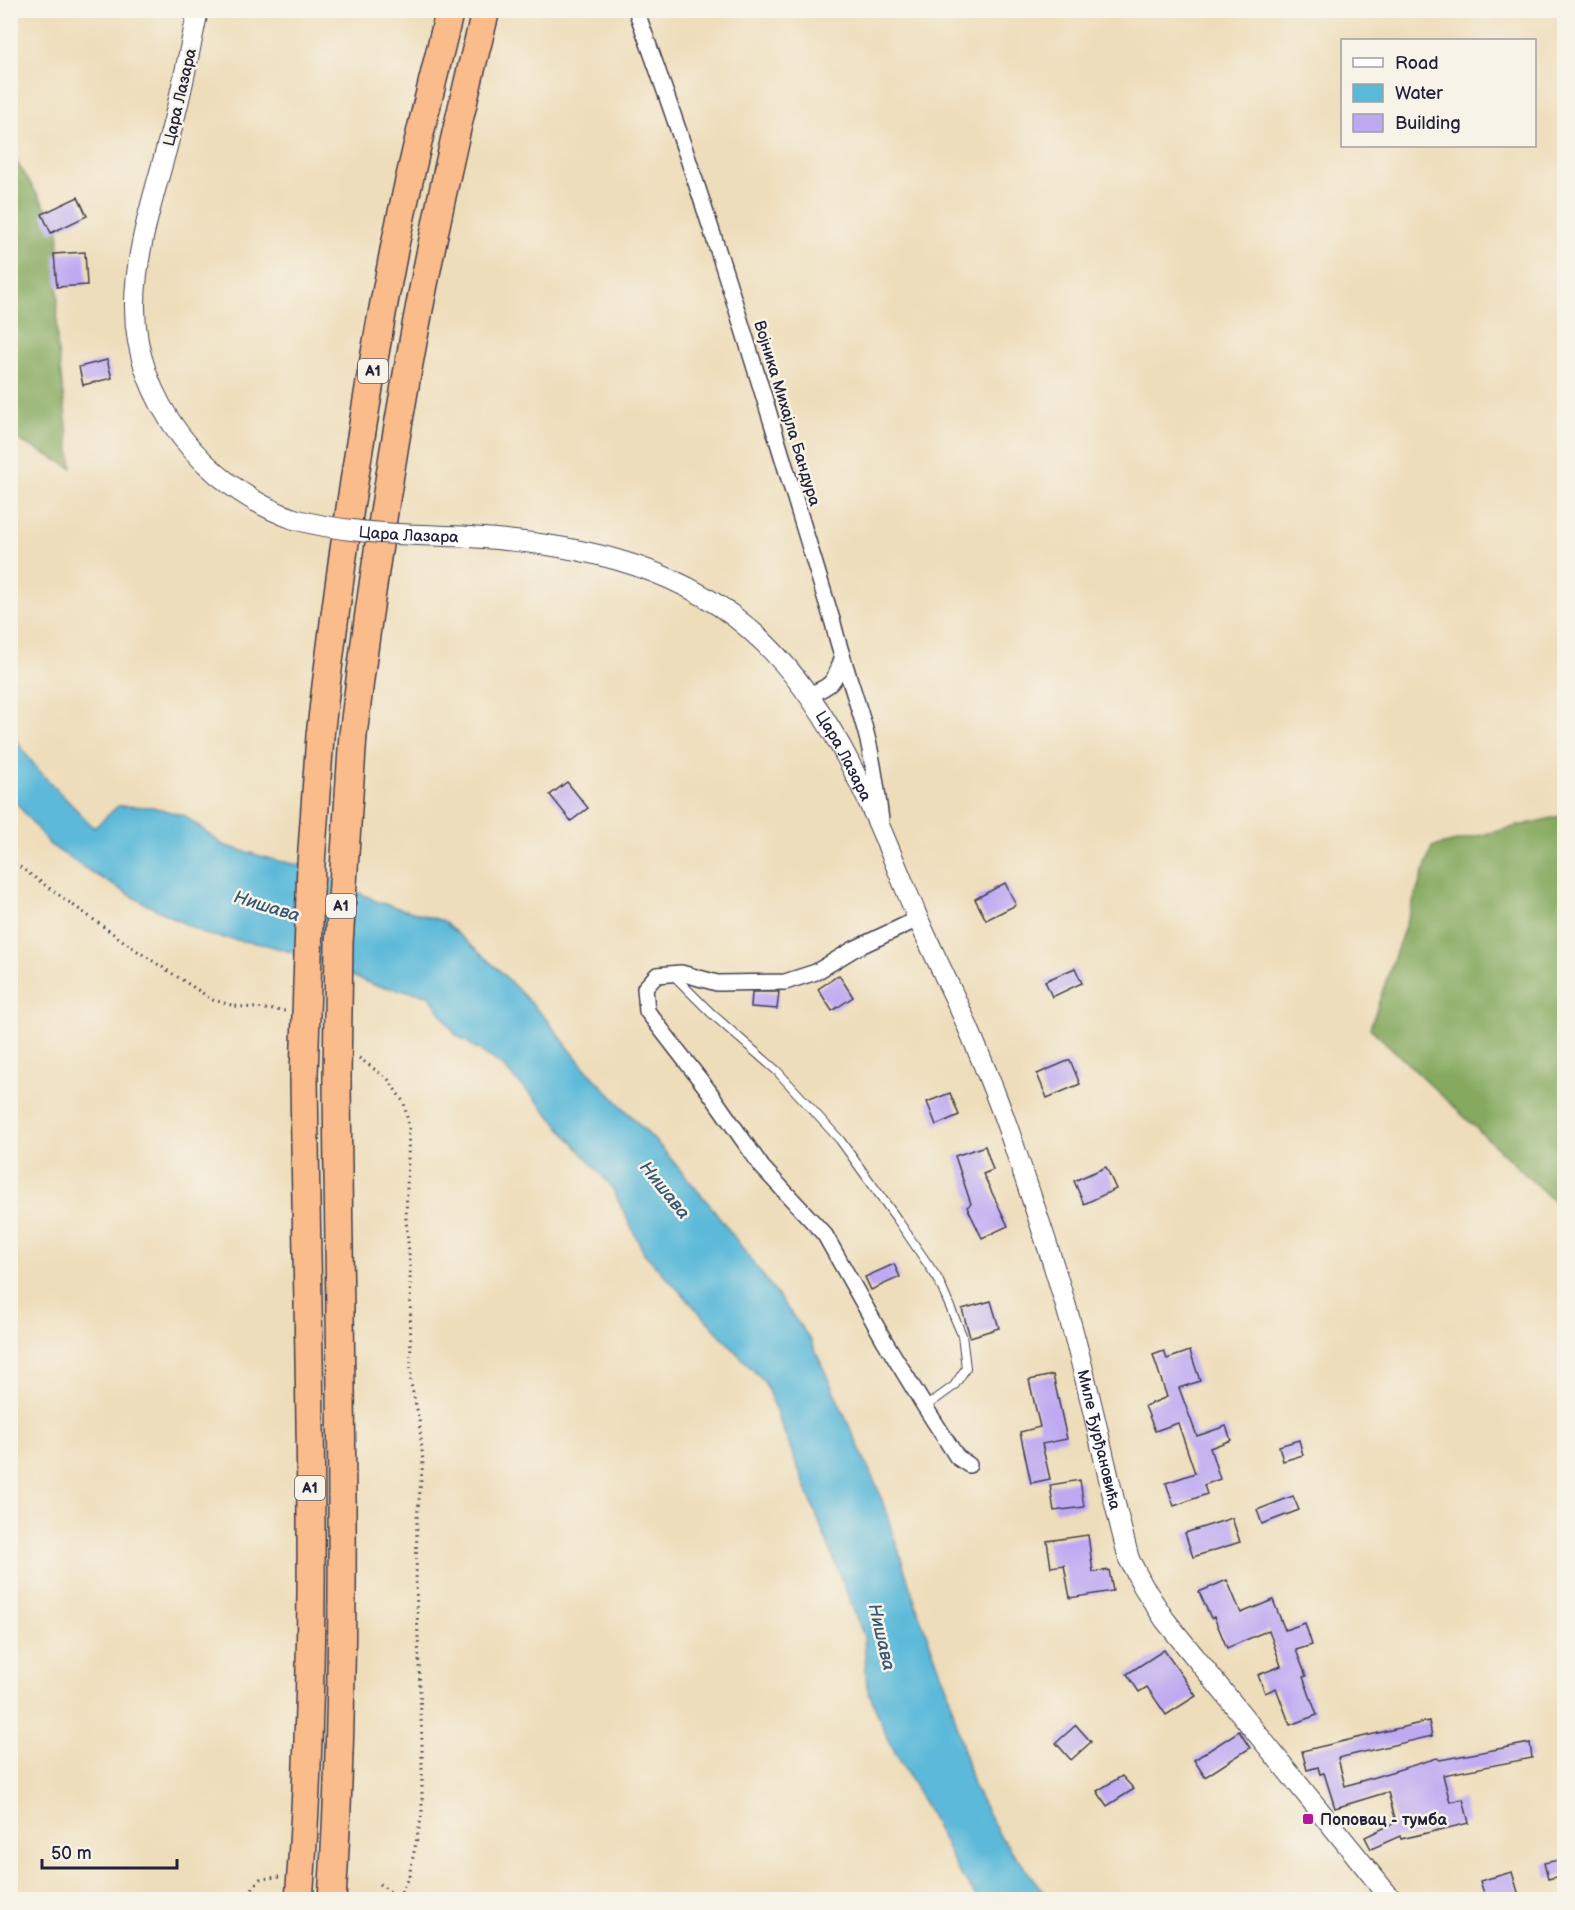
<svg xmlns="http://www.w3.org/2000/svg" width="1575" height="1910" font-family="'Balsamiq Sans',sans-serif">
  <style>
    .forest { fill: #85a95e; stroke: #54664c; stroke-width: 1.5 }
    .water { fill: #5bb9d9; stroke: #3e6e8a; stroke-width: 1.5 }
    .building { fill: #bea9f2 }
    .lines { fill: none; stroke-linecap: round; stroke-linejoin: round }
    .service-casing { stroke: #413e4e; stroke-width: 10 }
    .minor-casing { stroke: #413e4e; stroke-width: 18 }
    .tertiary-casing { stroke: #413e4e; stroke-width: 22 }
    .motorway-casing { stroke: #413e4e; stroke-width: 30 }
    .path { stroke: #413e4e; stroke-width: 3; stroke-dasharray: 1.5 4.5; stroke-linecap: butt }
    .service { stroke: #fff; stroke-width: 8 }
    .minor { stroke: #fff; stroke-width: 15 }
    .tertiary { stroke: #fff; stroke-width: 20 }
    .motorway { stroke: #fabc8b; stroke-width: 27 }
    .tertiary-bridge-casing { stroke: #413e4e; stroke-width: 22; stroke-linecap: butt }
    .motorway-bridge-casing { stroke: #413e4e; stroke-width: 30; stroke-linecap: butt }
    .tertiary-bridge { stroke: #fff; stroke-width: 20 }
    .motorway-bridge { stroke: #fabc8b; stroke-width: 27 }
    .poi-dot { fill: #b5179e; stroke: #f7f3e8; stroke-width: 2 }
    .labels { text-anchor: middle; stroke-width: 5; stroke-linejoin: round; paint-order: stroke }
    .shield { fill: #f7f3e8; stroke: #62616f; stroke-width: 1.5 }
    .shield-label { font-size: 15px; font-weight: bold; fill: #22223b }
    .street-label { font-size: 16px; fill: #22223b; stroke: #f7f3e8 }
    .poi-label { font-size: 16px; font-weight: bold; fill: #22223b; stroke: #f7f3e8; text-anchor: start }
    .water-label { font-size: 18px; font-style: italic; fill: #365772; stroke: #f7f3e8 }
  </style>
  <rect width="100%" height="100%" fill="#f7f3e8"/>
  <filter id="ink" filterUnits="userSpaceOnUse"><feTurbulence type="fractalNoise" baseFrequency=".0167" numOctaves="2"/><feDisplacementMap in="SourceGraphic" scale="12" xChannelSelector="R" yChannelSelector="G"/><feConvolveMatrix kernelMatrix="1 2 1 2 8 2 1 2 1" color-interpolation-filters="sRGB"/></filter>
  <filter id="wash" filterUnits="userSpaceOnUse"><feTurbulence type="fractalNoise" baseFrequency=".008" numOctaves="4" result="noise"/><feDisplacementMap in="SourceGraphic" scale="24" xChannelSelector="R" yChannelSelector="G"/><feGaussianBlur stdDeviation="1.35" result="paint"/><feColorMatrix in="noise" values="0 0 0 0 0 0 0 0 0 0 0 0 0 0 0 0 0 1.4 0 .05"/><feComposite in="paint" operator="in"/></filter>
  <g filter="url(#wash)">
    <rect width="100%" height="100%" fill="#eeddba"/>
    <g class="forest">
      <path d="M10 152 59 228 57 343 72 468 11 436Z"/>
      <path d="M1564 815V1211L1370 1028 1432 847Z"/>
    </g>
    <path class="water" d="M10 728C27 765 67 798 94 828L118 806 153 807 185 816 223 845 274 860 304 866 378 902 443 921 499 970 546 1019 583 1066 659 1145 714 1210 810 1339 880 1494 920 1617 947 1688 973 1785 1000 1836 1049 1899H978L957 1869 928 1810 888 1740 867 1687 864 1637 765 1383 644 1253 611 1186 539 1103 500 1064 455 1034 429 995 374 985 299 954 267 945 207 935 144 903 91 872 50 845 11 796Z"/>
    <g id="blocks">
      <g class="building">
        <path d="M78 197 87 216 51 233 42 214Z"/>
        <path d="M85 252 87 285 57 287 54 254Z"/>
        <path d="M107 360 112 378 83 385 79 367Z"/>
        <path d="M567 782 588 808 571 821 550 795Z"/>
        <path d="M1005 883 1016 905 986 920 975 899Z"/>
        <path d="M1075 968 1082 983 1052 997 1045 981Z"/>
        <path d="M839 975 853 997 832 1011 818 989Z"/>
        <path d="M752 992H779L777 1009 751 1007Z"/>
        <path d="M1070 1060 1080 1084 1047 1098 1037 1074Z"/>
        <path d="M950 1093 959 1115 936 1125 927 1102Z"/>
        <path d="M985 1146 993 1170 983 1174 1008 1226 982 1238 967 1207 971 1204 955 1156Z"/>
        <path d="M1106 1167 1116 1189 1084 1204 1074 1181Z"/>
        <path d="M894 1264 900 1277 871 1290 865 1277Z"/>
        <path d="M991 1301 999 1328 970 1337 962 1309Z"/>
        <path d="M1164 1351 1167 1359 1190 1351 1200 1381 1179 1388 1197 1436 1226 1426 1231 1440 1210 1448 1220 1479 1204 1485 1207 1494 1174 1506 1166 1483 1195 1473 1178 1423 1155 1431 1145 1406 1167 1397 1153 1355Z"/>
        <path d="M1053 1375 1067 1439 1042 1444 1050 1479 1031 1483 1020 1432 1040 1427 1029 1380Z"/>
        <path d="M1299 1440 1303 1455 1283 1461 1279 1446Z"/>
        <path d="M1080 1480 1084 1507 1054 1511 1050 1485Z"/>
        <path d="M1293 1496 1299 1510 1262 1524 1257 1510Z"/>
        <path d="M1232 1518 1240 1542 1193 1557 1185 1533Z"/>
        <path d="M1088 1535 1093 1572 1109 1570 1113 1591 1070 1598 1064 1565 1051 1567 1047 1541Z"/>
        <path d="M1227 1580 1241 1613 1273 1600 1285 1630 1305 1623 1312 1645 1296 1650 1306 1676 1303 1677 1317 1715 1290 1725 1276 1688 1265 1693 1258 1675 1281 1666 1269 1630 1227 1648 1214 1617 1211 1618 1199 1592Z"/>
        <path d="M1164 1650 1196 1696 1166 1715 1147 1687 1139 1692 1127 1674Z"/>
        <path d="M1429 1721 1432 1736 1338 1758 1345 1786 1437 1758 1440 1760 1530 1743 1532 1758 1443 1775 1450 1802 1463 1799 1469 1823 1401 1839 1400 1836 1371 1849 1365 1837 1396 1822 1388 1792 1335 1808 1324 1773 1320 1774 1318 1767 1307 1770 1302 1751Z"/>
        <path d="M1076 1725 1091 1742 1071 1760 1056 1743Z"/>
        <path d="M1239 1731 1250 1748 1205 1777 1194 1760Z"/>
        <path d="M1122 1776 1134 1789 1107 1806 1097 1791Z"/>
        <path d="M1564 1859V1875L1548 1879 1544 1863Z"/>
        <path d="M1512 1872 1520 1899H1486L1480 1881Z"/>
      </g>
    </g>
  </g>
  <g filter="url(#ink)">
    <use href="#blocks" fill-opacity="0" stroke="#413e4e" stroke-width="1.5"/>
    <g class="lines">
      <g class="service-casing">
        <path id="service" d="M673 975 711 1013 777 1071 840 1140 897 1219 938 1279 962 1335 966 1368 954 1386 925 1407"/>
      </g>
      <g class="minor-casing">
        <g id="minor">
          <path d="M636 10C710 212 770 418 833 623 842 660 856 696 866 733 874 762 877 791 881 820"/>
          <path d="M808 695C832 686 834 683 842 659"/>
          <path d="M918 919 854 949 816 972 785 982 717 983 681 973 657 975 645 988 647 1011 708 1090 762 1167 825 1235 884 1340 925 1407 957 1457 969 1465"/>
        </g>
      </g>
      <g class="tertiary-casing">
        <g id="tertiary">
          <path d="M198 10C189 53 181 96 169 139 155 193 136 246 135 303 133 400 205 487 294 519"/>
          <path id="s1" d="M469 537C567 543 670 561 747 627 833 700 874 813 916 914 931 949 948 982 963 1016 983 1062 1003 1111 1018 1158 1038 1216 1058 1275 1074 1335 1094 1409 1109 1485 1129 1559L1143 1586 1165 1620 1392 1900"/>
        </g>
      </g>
      <g class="motorway-casing">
        <g id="motorway">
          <path d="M353 735C383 491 424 249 486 10"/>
          <path d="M320 736C339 572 363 408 395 245 411 167 431 88 450 10"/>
          <path d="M299 1900C321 1626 307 1350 304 1075"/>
          <path d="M332 1900C350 1626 339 1352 337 1078"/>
        </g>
      </g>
      <g class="path">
        <path d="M10 860 136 950 213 1000 235 1006 285 1011"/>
        <path d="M359 1058 388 1079 404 1103 409 1127 406 1219 410 1265 411 1384 419 1418 423 1462 417 1518 416 1584 422 1743V1814L409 1876 399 1896"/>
        <path d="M379 1884 402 1900"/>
        <path d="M249 1900 253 1887 260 1879 279 1877"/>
      </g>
      <use href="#service" class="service"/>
      <use href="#minor" class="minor"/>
      <use href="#tertiary" class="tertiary"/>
      <use href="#motorway" class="motorway"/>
      <g class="tertiary-bridge-casing">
        <g id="tertiary-bridge">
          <path id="s2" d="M294 519C351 535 410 534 469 537"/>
        </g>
      </g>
      <g class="motorway-bridge-casing">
        <g id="motorway-bridge">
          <path d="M304 1075 311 864 320 736"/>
          <path d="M337 1078 339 943 353 735"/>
        </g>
      </g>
      <use href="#tertiary-bridge" class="tertiary-bridge"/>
      <use href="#motorway-bridge" class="motorway-bridge"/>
    </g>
  </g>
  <rect class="poi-dot" x="1302" y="1813" width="12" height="12" rx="3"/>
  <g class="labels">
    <g class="shield">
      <rect x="358" y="359" width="30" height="24" rx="4.5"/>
      <rect x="326" y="894" width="30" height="24" rx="4.5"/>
      <rect x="295" y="1476" width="30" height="24" rx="4.5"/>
    </g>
    <g class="shield-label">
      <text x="373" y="376">A1</text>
      <text x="341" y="911">A1</text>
      <text x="310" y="1493">A1</text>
    </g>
    <g class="street-label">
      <text transform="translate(179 97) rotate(-77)" y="6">Цара Лазара</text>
      <text transform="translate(788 413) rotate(73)" y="6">Војника Михајла Бандура</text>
      <text dy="6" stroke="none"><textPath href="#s2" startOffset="116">Цара Лазара</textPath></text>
      <text dy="6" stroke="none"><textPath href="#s1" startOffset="460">Цара Лазара</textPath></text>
      <text dy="6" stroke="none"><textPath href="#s1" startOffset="1192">Миле Ђурђановића</textPath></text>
    </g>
    <g class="poi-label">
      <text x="1320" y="1825">Поповац - тумба</text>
    </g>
    <g class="water-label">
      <text transform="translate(267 906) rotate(17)" y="6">Нишава</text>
      <text transform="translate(665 1190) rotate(51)" y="6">Нишава</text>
      <text transform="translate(882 1637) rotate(77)" y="6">Нишава</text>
    </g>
  </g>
  <rect width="1575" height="1910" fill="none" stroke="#f7f3e8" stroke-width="36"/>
  <rect x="1341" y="39" width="195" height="108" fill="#f7f3e8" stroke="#a29fa3" stroke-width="1.5"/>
  <rect x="1353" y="58" width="30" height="9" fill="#ffffff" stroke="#a29fa3" stroke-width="1.5"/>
  <text x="1395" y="69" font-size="18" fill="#22223b">Road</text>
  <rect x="1353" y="84" width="30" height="18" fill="#5bb9d9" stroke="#a29fa3" stroke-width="1.5"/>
  <text x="1395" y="99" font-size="18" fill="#22223b">Water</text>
  <rect x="1353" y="114" width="30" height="18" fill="#bea9f2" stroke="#a29fa3" stroke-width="1.5"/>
  <text x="1395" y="129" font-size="18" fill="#22223b">Building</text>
  <path d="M42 1859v9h135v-9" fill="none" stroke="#22223b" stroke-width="3"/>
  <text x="51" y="1859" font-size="18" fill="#22223b" stroke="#f7f3e8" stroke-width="4.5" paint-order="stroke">50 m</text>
</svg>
